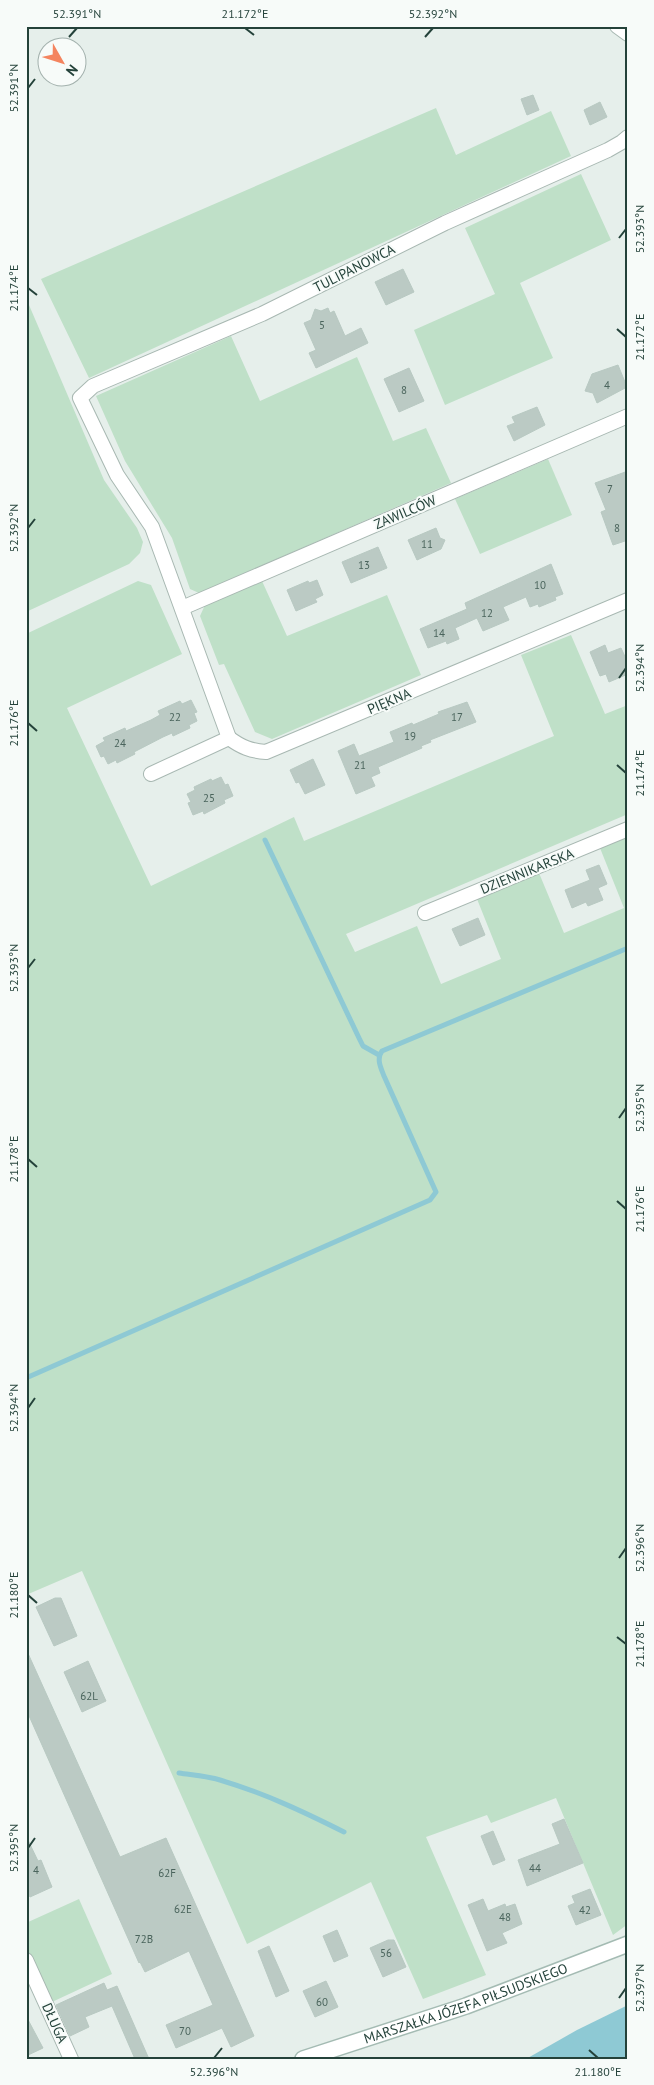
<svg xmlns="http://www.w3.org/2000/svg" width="654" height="2085" font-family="'PT Sans',sans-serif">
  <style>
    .green { fill: #bfe0c8 }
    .water { fill: #8ec9d4 }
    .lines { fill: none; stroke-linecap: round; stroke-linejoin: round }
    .stream { stroke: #8ec9d4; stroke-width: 5 }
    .building { fill: #bbcac4; stroke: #b8c9c2 }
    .street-casing { stroke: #a8b8b2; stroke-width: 16 }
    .secondary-casing { stroke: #a4bbb3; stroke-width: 18 }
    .street { stroke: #fff; stroke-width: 14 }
    .secondary { stroke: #fff; stroke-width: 15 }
    .ticks { fill: none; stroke: #24423a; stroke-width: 2 }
    .labels { text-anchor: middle; stroke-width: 4; stroke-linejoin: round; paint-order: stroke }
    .number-label { font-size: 11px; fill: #4a645c }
    .street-label { font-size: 14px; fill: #24423a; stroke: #f7fbf9 }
    .neatline { fill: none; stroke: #24423a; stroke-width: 2 }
    .ticks-label { font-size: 12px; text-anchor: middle; fill: #24423a }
  </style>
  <rect width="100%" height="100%" fill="#e6efeb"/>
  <g class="green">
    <path d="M436 108 456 155 551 111 571 156 89 378 41 279Z"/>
    <path d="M581 174 611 240 520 283 553 358 445 405 414 330 495 294 465 228Z"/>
    <path d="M26 298 104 480 137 528 143 542 140 553 129 564 26 612Z"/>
    <path d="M231 336 260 401 357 357 393 441 426 428 451 483 199 593 190 589 172 538 125 461 96 396Z"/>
    <path d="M548 459 572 515 480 554 455 499Z"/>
    <path d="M138 581 151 585 182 654 67 708 151 886 294 817 304 841 554 736 521 655 571 635 605 714 628 705V814L346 934 355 952 417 926 441 984 501 959 477 899 539 873 564 933 624 908 600 848 628 836V1924L613 1935 556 1798 491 1823 487 1815 426 1837 486 1975 423 1999 371 1882 247 1944 82 1571 26 1595V634Z"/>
    <path d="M262 581 287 636 387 595 421 675 272 739 255 732 224 664 219 665 200 616 205 605Z"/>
    <path d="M79 1899 112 1974 52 2002 26 1947V1923Z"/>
  </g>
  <path class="water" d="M628 2005V2059H526L577 2030Z"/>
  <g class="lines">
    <g class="stream">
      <path d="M265 840 359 1038 363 1046 379 1055"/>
      <path d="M26 1378 430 1200 436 1192 384 1076C381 1068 376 1059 382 1051L628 948"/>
      <path d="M179 1773C192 1775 207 1776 220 1780 264 1793 304 1812 344 1832"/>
    </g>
  </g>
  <g class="building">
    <path d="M533 95 539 110 527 115 521 99Z"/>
    <path d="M600 102 607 117 590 125 584 110Z"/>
    <path d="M403 269 414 292 386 305 375 282Z"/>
    <path d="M328 308 330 313 334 311 345 336 361 328 368 343 316 368 309 353 316 350 304 323 311 320 315 309 321 311Z"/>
    <path d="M618 365 627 387 597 403 593 393 585 391 592 374Z"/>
    <path d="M409 368 424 401 399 412 384 379Z"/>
    <path d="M537 407 545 425 514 441 507 426 515 423 512 417Z"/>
    <path d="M628 471V540L613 545 601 512 606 510 595 483Z"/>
    <path d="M436 528 440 538 445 540 441 549 417 560 408 540Z"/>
    <path d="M378 547 387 568 351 583 342 562Z"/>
    <path d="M551 564 563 594 555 597 556 600 539 607 538 604 530 607 526 597 503 607 509 620 483 631 477 618 455 628 459 639 447 644 446 641 428 648 420 629 467 609 465 603Z"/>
    <path d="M317 580 323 595 315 599 317 602 296 611 287 590 308 581 309 583Z"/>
    <path d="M605 645 608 653 621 648 628 663V674L609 682 606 674 600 676 590 652Z"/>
    <path d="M191 700 197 712 194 713 197 721 189 725 190 728 173 736 172 733 163 737 134 752 135 754 117 763 116 760 108 764 104 756 101 757 96 746 105 741 103 738 125 728 126 731 151 720 160 715 158 711 180 701 182 704Z"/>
    <path d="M467 702 476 722 430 740 431 742 421 746 422 748 378 767 380 773 371 777 375 786 356 794 338 751 354 744 359 756 394 742 390 732 412 723 413 725 439 714 438 712Z"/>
    <path d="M313 759 325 785 305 794 299 782 296 783 290 770Z"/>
    <path d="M221 777 225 785 228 784 233 796 224 800 225 803 204 814 203 811 193 815 188 803 191 802 187 794 195 790 194 787 211 779 212 781Z"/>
    <path d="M599 865 607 884 598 888 603 900 588 906 586 902 572 908 565 890 590 880 586 870Z"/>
    <path d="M478 918 485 935 460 946 452 929Z"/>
    <path d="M55 1598H61L77 1636 54 1646 36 1607Z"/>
    <path d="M26 1649 120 1857 166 1838 254 2036 231 2047 222 2028 176 2048 166 2025 213 2005 189 1951 145 1972 140 1962 139 1963 26 1709Z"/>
    <path d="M88 1661 106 1701 82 1712 64 1672Z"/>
    <path d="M564 1819 583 1863 527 1886 518 1860 560 1844 552 1824Z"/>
    <path d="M493 1831 505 1860 493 1865 481 1836Z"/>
    <path d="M26 1836 38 1861 41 1860 52 1887 30 1897 26 1890Z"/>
    <path d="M590 1889 601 1915 576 1925 568 1906 575 1903 572 1896Z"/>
    <path d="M483 1899 488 1911 505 1904 506 1907 515 1904 522 1924 502 1933 507 1943 487 1951 468 1905Z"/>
    <path d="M337 1930 348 1956 334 1962 323 1936Z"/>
    <path d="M388 1940H394L406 1967 383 1977 370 1948Z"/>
    <path d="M269 1946 289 1991 276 1997 258 1951Z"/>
    <path d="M326 1981 338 2007 315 2017 303 1991Z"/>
    <path d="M104 1983 107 1990 117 1986 149 2059H135L112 2006 85 2017 89 2027 70 2036 56 2005Z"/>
    <path d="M26 2016 43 2048 26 2056Z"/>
  </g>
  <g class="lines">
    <g class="street-casing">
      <g id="street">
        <path d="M617 26 628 34"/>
        <path d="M182 608 628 416"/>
        <path d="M229 738 152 527 117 475 80 398 93 386 262 314 445 223 608 150 622 142 628 137"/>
        <path d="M229 738C241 747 251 751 266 752L628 600"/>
        <path d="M151 774 229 738"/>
        <path d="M425 913 628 829"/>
        <path d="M26 1960 71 2059"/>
      </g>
    </g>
    <g class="secondary-casing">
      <g id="secondary">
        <path id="s1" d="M303 2059 466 2006 628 1944"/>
      </g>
    </g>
    <use href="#street" class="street"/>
    <use href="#secondary" class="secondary"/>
  </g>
  <path class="ticks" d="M245 28 254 35M69 37 77 28M425 37 433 28M28 88 35 79M619 238 626 229M28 288 37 295M617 329 626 337M28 528 35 519M619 678 626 668M28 723 37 731M617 765 626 773M28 968 35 959M619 1118 626 1108M28 1159 37 1167M617 1201 626 1209M28 1408 35 1398M619 1558 626 1548M28 1595 37 1603M617 1637 626 1644M28 1848 35 1838M619 1998 626 1988M589 2050 598 2058M214 2058 222 2048"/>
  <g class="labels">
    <g class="number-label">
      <text x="322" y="329">5</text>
      <text x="607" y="389">4</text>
      <text x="404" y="394">8</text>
      <text x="610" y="493">7</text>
      <text x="617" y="532">8</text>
      <text x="427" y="548">11</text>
      <text x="364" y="569">13</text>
      <text x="540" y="589">10</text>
      <text x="487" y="617">12</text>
      <text x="439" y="637">14</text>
      <text x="175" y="721">22</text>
      <text x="457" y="721">17</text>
      <text x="410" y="740">19</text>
      <text x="120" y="747">24</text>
      <text x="360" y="769">21</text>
      <text x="209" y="802">25</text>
      <text x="89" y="1700">62L</text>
      <text x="535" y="1872">44</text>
      <text x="36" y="1874">4</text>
      <text x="167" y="1877">62F</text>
      <text x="183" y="1913">62E</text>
      <text x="585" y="1914">42</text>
      <text x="505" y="1921">48</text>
      <text x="144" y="1943">72B</text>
      <text x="386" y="1957">56</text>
      <text x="322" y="2006">60</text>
      <text x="185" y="2035">70</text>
    </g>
    <g class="street-label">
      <text transform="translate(354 268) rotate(-27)" y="5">TULIPANOWCA</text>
      <text transform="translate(405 512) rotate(-23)" y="5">ZAWILCÓW</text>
      <text transform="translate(389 701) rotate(-23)" y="5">PIĘKNA</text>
      <text transform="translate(527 871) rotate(-22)" y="5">DZIENNIKARSKA</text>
      <text dy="5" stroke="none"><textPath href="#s1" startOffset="172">MARSZAŁKA JÓZEFA PIŁSUDSKIEGO</textPath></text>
      <text transform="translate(55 2023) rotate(66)" y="5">DŁUGA</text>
    </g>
  </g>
  <rect width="654" height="2085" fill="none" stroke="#f7fbf9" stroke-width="55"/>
  <g transform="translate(62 62) rotate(129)"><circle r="24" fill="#f7fbf9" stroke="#a3b1ad"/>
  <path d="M0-4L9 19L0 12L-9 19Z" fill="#f4845f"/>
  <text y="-8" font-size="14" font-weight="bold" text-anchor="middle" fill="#24423a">N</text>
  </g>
  <rect x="28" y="28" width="598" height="2030" class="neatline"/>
  <g class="ticks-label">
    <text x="77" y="18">52.391°N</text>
    <text x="245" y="18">21.172°E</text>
    <text x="433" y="18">52.392°N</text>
    <text transform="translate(14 88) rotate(-90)" y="4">52.391°N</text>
    <text transform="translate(640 229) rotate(-90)" y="4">52.393°N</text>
    <text transform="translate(14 288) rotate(-90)" y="4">21.174°E</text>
    <text transform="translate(640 337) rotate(-90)" y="4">21.172°E</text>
    <text transform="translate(14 528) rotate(-90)" y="4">52.392°N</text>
    <text transform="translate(640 668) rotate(-90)" y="4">52.394°N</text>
    <text transform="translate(14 723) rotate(-90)" y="4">21.176°E</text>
    <text transform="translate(640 773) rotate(-90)" y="4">21.174°E</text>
    <text transform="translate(14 968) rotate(-90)" y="4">52.393°N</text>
    <text transform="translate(640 1108) rotate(-90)" y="4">52.395°N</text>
    <text transform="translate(14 1159) rotate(-90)" y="4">21.178°E</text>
    <text transform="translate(640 1209) rotate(-90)" y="4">21.176°E</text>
    <text transform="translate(14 1408) rotate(-90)" y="4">52.394°N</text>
    <text transform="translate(640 1548) rotate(-90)" y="4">52.396°N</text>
    <text transform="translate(14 1595) rotate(-90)" y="4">21.180°E</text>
    <text transform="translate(640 1644) rotate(-90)" y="4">21.178°E</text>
    <text transform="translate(14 1848) rotate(-90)" y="4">52.395°N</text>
    <text transform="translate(640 1988) rotate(-90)" y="4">52.397°N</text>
    <text x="214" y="2076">52.396°N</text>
    <text x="598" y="2076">21.180°E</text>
  </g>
</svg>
